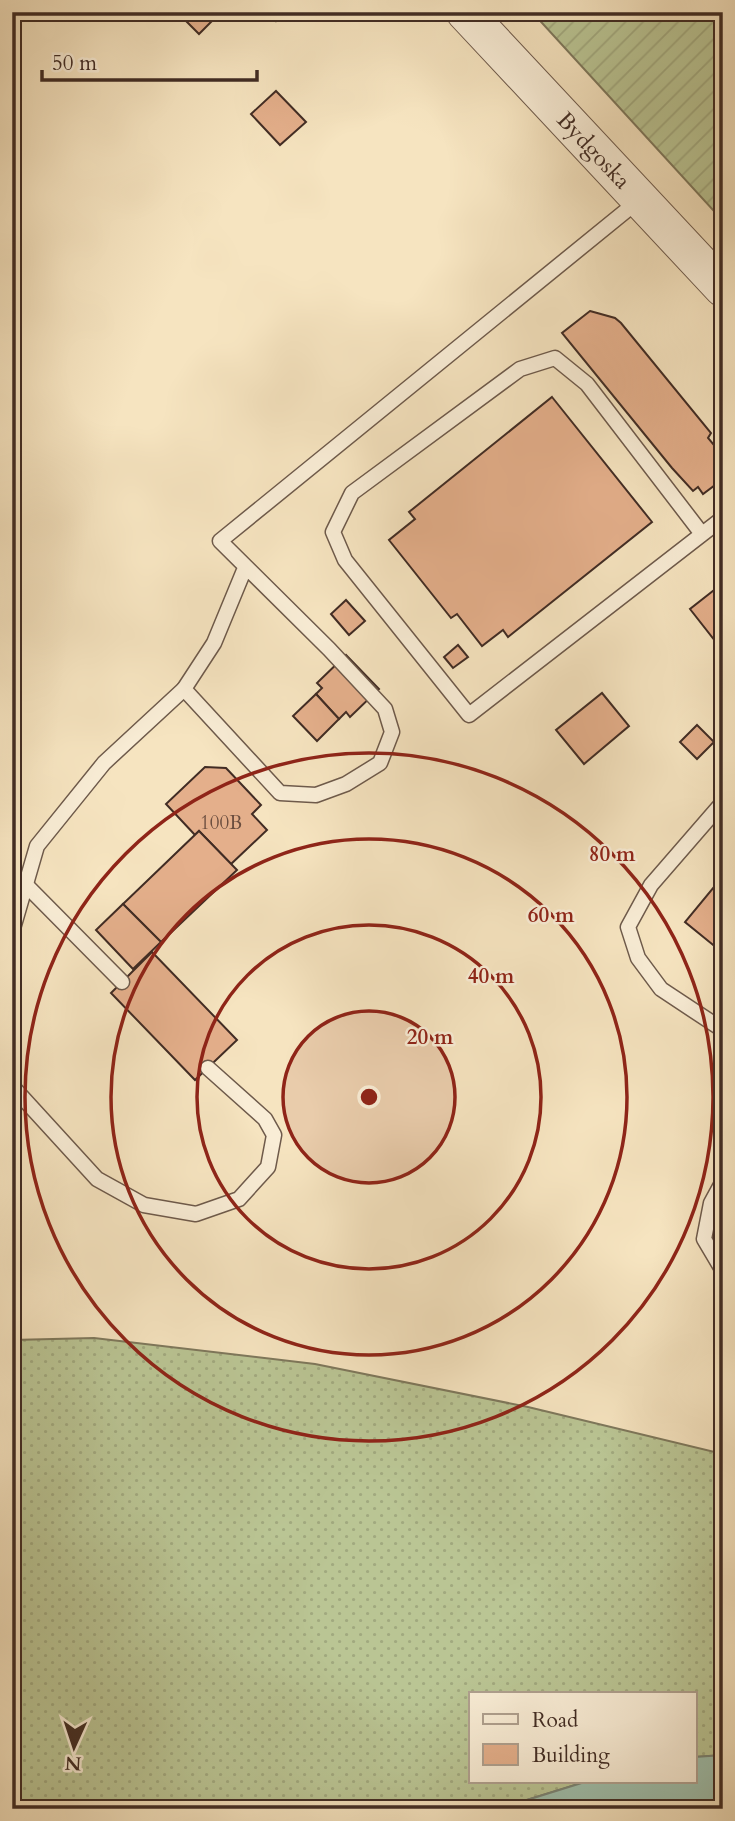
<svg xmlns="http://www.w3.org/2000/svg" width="735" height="1821" font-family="Cardo,serif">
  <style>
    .grass { fill: url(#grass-dots); stroke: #7e785c; stroke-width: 2 }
    .garden { fill: url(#garden-furrows); stroke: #7e785c; stroke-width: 2 }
    .water { fill: #9ebfac; stroke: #798476; stroke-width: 2 }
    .building { fill: #e4af8b; stroke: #412c24; stroke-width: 2 }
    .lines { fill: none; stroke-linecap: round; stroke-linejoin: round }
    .service-casing { stroke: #6e5a4b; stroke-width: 17 }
    .tertiary-casing { stroke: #6e5a4b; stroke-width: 39 }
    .service { stroke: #f9edd6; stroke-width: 14 }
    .tertiary { stroke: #f9edd6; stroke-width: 37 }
    .ring { fill: none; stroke: #8f2418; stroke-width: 3.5 }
    .labels { text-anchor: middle; stroke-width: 5; stroke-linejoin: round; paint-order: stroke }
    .number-label { font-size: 19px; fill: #6a4d3e }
    .street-label { font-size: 23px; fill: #412c24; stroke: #f9edd6 }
    .centre { fill: #8f2418; stroke: #f9edd6; stroke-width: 3.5 }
    .ring-label { font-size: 21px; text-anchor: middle; font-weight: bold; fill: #8f2418; stroke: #f9edd6; stroke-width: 5; stroke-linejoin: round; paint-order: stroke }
  </style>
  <defs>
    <pattern id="grass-dots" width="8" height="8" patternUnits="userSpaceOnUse" patternTransform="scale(1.75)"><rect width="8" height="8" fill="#bac594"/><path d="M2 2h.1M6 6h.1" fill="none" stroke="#a1a97f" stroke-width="1.8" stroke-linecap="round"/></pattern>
    <pattern id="garden-furrows" width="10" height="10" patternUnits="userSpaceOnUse" patternTransform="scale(1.75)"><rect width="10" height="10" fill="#bac594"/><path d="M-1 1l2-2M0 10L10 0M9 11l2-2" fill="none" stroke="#a1a97f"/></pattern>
  </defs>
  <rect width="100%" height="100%" fill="#f6e4c0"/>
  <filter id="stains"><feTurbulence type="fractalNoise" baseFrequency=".00286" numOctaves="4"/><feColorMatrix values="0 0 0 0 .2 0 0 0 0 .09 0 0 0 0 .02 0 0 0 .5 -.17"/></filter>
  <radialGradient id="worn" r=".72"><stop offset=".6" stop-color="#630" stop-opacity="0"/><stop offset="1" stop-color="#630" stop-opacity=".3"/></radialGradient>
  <path class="grass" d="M94 1338 315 1364 528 1407 723 1454V1755L695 1757V1693H471V1781H588L527 1800 514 1809H12V1340Z"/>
  <path class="garden" d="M532 12H723V221Z"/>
  <path class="water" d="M723 1755V1809H514L527 1800 588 1781H695V1757Z"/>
  <g class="building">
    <path d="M196 12H208L214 19 199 34 186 21Z"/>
    <path d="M268 12H286L276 21Z"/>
    <path d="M276 91 306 122 280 145 251 114Z"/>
    <path d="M590 311 615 318 621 323 711 433 708 438 718 450 723 452V479L703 494 698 487 693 491 672 468 562 333Z"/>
    <path d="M552 397 652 522 508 637 503 630 482 646 457 614 451 618 389 540 415 519 409 512Z"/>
    <path d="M723 583V651L690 609Z"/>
    <path d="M346 600 365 621 349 635 331 614Z"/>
    <path d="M458 645 468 657 453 668 444 657Z"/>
    <path d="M346 655 379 689 350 717 346 712 339 719 316 694 322 688 317 683Z"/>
    <path d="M602 693 629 726 584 764 556 730Z"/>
    <path d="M316 694 339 719 317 741 293 716Z"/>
    <path d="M697 725 714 742 697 759 680 742Z"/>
    <path d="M205 767 226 768 261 805 252 814 267 830 231 864 199 831 195 835 166 804Z"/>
    <path d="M199 831 237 870 161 942 123 904Z"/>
    <path d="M723 876V953L685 922Z"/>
    <path d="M123 904 161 942 133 969 96 930Z"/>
    <path d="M152 952 237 1040 195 1080 111 993Z"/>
  </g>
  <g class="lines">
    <g class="service-casing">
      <g id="service">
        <path d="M702 534 587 384 555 358 520 369 352 493 333 532 345 560 469 715 723 518"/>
        <path d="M245 568 214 643 184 689 280 793 316 795 346 784 380 763 392 732 385 709 329 649 220 541 638 201"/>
        <path d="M723 802 651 885 628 927 638 958 661 989 723 1030"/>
        <path d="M26 885 122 982"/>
        <path d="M12 932 37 846 104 763 184 689"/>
        <path d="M12 1086 97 1179 144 1205 196 1214 239 1199 268 1167 274 1135 265 1119 208 1068"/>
        <path d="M723 1181 711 1203 704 1239 723 1271"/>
      </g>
    </g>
    <g class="tertiary-casing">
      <g id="tertiary">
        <path id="s1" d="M465 12 723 288"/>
      </g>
    </g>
    <use href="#service" class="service"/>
    <use href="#tertiary" class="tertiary"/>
  </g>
  <circle cx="369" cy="1097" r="86" fill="#8f2418" fill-opacity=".12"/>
  <g class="ring">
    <circle cx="369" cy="1097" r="86"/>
    <circle cx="369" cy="1097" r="172"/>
    <circle cx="369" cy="1097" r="258"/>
    <circle cx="369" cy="1097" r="344"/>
  </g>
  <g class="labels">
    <g class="number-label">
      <text x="221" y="829">100B</text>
    </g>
    <g class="street-label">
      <text dy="8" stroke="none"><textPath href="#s1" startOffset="189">Bydgoska</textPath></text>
    </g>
  </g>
  <circle cx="369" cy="1097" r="10" class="centre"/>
  <g class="ring-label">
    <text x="612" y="861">80 m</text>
    <text x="551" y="922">60 m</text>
    <text x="491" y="983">40 m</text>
    <text x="430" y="1044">20 m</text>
  </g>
  <rect width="735" height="1821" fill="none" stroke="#f6e4c0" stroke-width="42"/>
  <rect x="14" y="14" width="707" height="1793" fill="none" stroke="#412c24" stroke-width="3.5"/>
  <rect x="21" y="21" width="693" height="1779" fill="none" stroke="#412c24" stroke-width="2"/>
  <rect x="469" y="1692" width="228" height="91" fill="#f9edd6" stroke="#afa08f" stroke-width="2"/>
  <rect x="483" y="1714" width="35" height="10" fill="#f9edd6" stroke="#afa08f" stroke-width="2"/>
  <text x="532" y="1727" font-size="21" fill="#412c24">Road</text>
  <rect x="483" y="1744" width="35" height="21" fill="#e4af8b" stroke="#afa08f" stroke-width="2"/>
  <text x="532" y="1762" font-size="21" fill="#412c24">Building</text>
  <g transform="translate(74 1747) rotate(183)" stroke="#f9edd6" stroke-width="5" paint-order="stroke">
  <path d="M0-5L12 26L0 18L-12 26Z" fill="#412c24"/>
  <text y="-10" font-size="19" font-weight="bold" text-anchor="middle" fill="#412c24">N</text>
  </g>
  <path d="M42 70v10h215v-10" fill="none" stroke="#412c24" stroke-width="3.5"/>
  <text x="52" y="70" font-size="21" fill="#412c24" stroke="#f9edd6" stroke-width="5" paint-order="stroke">50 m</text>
  <rect width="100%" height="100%" filter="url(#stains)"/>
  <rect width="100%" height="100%" fill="url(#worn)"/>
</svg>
